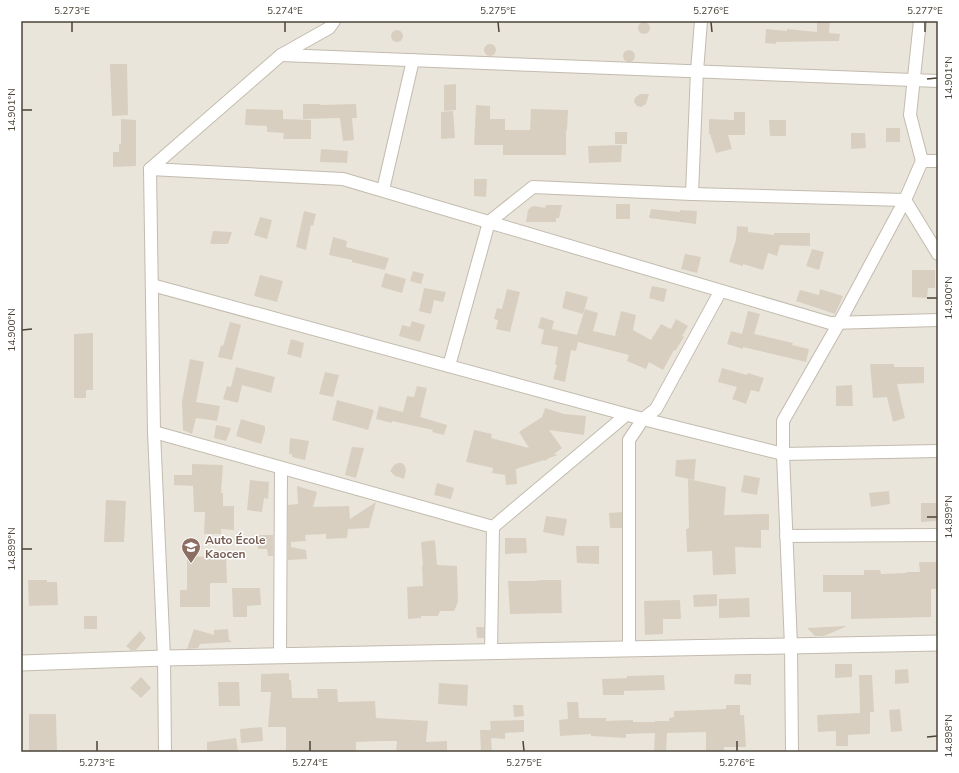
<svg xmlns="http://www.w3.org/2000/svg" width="959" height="773" font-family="'Nunito Sans',sans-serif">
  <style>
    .residential { fill: #eae5da }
    .building { fill: #d8cfc1 }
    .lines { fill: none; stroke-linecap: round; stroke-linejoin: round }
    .minor-casing { stroke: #c2bbae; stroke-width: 14 }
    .tertiary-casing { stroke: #c2bbae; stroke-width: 17 }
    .minor { stroke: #fff; stroke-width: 12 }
    .tertiary { stroke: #fff; stroke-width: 15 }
    .ticks { fill: none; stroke: #4b4439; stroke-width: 1.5 }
    .labels { text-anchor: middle; stroke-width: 3; stroke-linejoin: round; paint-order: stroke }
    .education-label { font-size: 12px; font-weight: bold; fill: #785e54; stroke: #fff; text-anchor: start }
    .neatline { fill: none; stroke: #4b4439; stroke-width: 1.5 }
    .ticks-label { font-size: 10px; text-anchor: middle; fill: #4b4439 }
  </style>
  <rect width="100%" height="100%" fill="#f6f3ec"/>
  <rect class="residential" x="21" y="21" width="917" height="731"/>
  <g class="building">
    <path d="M817 21H830L829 33 840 34 839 41 776 42V44L765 43 766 29 787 31V29L817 32Z"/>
    <circle cx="644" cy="28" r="6"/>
    <circle cx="397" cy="36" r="6"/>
    <circle cx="490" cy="50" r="6"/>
    <circle cx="629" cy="56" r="6"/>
    <path d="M110 64H127L128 115 112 116Z"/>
    <path d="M456 84V110L444 111V85Z"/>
    <path d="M640 94H649L646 104 641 107 637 106 634 102 635 98Z"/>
    <path d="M303 104H320V105L356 104 357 118H352L354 140 343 141 340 118 303 119Z"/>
    <path d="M476 105 490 106V119H505V130H530L531 109 568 110 567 130H566V155H503V145H474Z"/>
    <path d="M246 109 283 110V119L311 120V139H283L284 133 267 132V126L245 125Z"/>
    <path d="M453 111 455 138 441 139V112Z"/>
    <path d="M734 112H745V135H728L732 149 716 153 710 134H709V119L734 120Z"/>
    <path d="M121 119 136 120V166L113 167V152H119V144H121Z"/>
    <path d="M769 120H786V136H770Z"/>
    <rect x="886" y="128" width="14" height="14"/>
    <rect x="615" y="132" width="12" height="12"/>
    <path d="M851 133H865L866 148 851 149Z"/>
    <path d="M622 145 621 162 589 163 588 146Z"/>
    <path d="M321 149 348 151 347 163 320 162Z"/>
    <path d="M474 179H487L486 197 474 196Z"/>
    <rect x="616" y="204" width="14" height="15"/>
    <path d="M546 205H562L559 218H556V222H526L528 210 531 207 535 206 545 208Z"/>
    <path d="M651 209 680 212V210L697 211 696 224 649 218Z"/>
    <path d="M304 211 316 214 313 226 311 225 306 250 296 247Z"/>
    <path d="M260 217 272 220 267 239 254 235Z"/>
    <path d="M737 226 748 227V232L774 235V233H810V246L780 245 777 256 768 253 763 270 743 264V266L729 262 736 240Z"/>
    <path d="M213 231 232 232 228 244H210Z"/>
    <path d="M333 237 347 241 346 247 389 258 385 270 352 262V260L329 255Z"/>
    <path d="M812 249 824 252 819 270 806 266Z"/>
    <path d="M685 254 701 257 697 273 681 269Z"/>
    <path d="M912 270H935V288H928L927 298 912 297Z"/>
    <path d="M413 271 424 274 421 284 410 281Z"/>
    <path d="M385 273 406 279 402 293 381 287Z"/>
    <path d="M260 275 283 281 277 302 254 296Z"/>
    <path d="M652 286 667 289 664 302 649 298Z"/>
    <path d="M424 288 446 292 443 302 434 300 431 314 419 311Z"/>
    <path d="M507 289 520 292 510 332 496 329 498 320 494 319 497 308 502 309Z"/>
    <path d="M820 289 843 296 835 314 796 301 800 290 819 295Z"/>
    <path d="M566 291 588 297 583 314 562 308Z"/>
    <path d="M585 309 598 313 593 331 615 336 621 311 636 315 633 330 651 340 661 324 671 329 676 319 688 326 682 336 684 337 675 351 674 350 663 370 649 362 646 369 627 361 629 355 578 342 576 351 571 350 565 382 553 379 557 365H555L558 347 541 344 544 330 538 328 541 317 554 321 552 329 577 335Z"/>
    <path d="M748 311 760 314 754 334 793 343 792 345 809 349 806 362 743 347V349L727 344 731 331 742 334Z"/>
    <path d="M412 321 425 325 420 342 399 336 402 325 410 327Z"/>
    <path d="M230 322 241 325 232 360 218 357 221 345 223 346Z"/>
    <path d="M93 333V390H86V398H74V334Z"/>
    <path d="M291 339 304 343 301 358 287 354Z"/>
    <path d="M190 359 204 362 196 402 220 406 217 421 196 418 192 434 183 430 182 401Z"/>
    <path d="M870 364H894V367H924V383L897 384 905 418 893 422 887 397 873 398Z"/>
    <path d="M236 367 275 377 271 393 242 385 238 403 223 399 227 386 231 387Z"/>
    <path d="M722 368 747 375 748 373 764 378 759 392 751 390 746 404 732 399 737 387 718 382Z"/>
    <path d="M325 372 339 375 333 397 319 394Z"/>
    <path d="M852 385 853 406H836V386Z"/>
    <path d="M417 386 427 388 420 417 447 425 444 435 432 432 433 430 392 421V423L376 419 379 406 403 412 407 396 414 397Z"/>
    <path d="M337 400 374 410 368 430 332 420Z"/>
    <path d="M545 408 564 414 586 416 584 435 549 430 562 448 554 454 558 455 549 458 545 461 544 460 516 469 517 484 506 485 505 475 492 473 493 468 466 462 474 430 492 434 491 438 529 448 519 432 542 417Z"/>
    <path d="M241 419 265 426V431L261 444 236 436Z"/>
    <path d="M216 425 231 428 226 441 214 438Z"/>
    <path d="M290 438 309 441 305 460 292 457V454H289Z"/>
    <path d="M352 447 364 448 356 478 345 475Z"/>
    <path d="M696 459 694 480 675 476 676 460Z"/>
    <path d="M398 463H402L405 466 406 470 404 479 395 476 390 471 394 465Z"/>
    <path d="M192 464 223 465 221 493H223V506H234V530L221 529V534H204L205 512H194L193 486 174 485V475H192Z"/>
    <path d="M744 475 760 478 757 495 741 492Z"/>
    <path d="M688 479 726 487 724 515 769 514V530H761V548L735 547 736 574 713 575 712 551 687 552 686 529 689 528Z"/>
    <path d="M250 480 269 482 268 499 264 498 262 512 247 510Z"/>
    <path d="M437 483 454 488 451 499 434 495Z"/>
    <path d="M297 486 317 492 313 507 349 506 350 519 376 502 369 528 348 529 347 538 326 539V534L305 535 306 541 291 542V547L306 550 307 559 288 560V505L298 504Z"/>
    <path d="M889 491 890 504 871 507 869 493Z"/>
    <path d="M106 500 126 501 124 542H104Z"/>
    <path d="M921 503H936L937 521 921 522Z"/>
    <path d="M622 512V528H610L609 513Z"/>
    <path d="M546 516 567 519 564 536 543 532Z"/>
    <path d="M257 535H273V556H268L267 549H258Z"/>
    <path d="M505 538H526L527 553 505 554Z"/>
    <path d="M435 540 437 565 457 566 458 602 454 611H440L438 616H421V618L408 619 407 587 423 586 422 566H423L421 542Z"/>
    <path d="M576 546H599V564L577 563Z"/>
    <path d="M226 556 227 583H210V607H180V590H187V557Z"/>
    <path d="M919 562H938V589H931V617L851 619V592H823V575H864V570H880L881 574 906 573V572H920Z"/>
    <path d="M28 580H47V582H57L58 605 29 606Z"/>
    <path d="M541 580H561L562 613 510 614 508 581H534Z"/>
    <path d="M232 588H260L261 605 247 606V617H233Z"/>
    <path d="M717 594V606L694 607 693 595Z"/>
    <path d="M749 598 750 617 719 618V599Z"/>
    <path d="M680 600 681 619H663V634L645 635 644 601Z"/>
    <rect x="84" y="616" width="13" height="13"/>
    <path d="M845 626V627L824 636H815L807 628Z"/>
    <path d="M476 627H484V638H477Z"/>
    <path d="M194 629 214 635V630L228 629 229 640 232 642 200 644 198 648 187 649Z"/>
    <path d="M140 631 146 638 136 650H131L126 646Z"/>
    <path d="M835 664H852V677L835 678Z"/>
    <path d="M908 669 909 683 895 684V670Z"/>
    <path d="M289 673V680H291L292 698H318L317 689H337L338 702 375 701 376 718 428 721 426 742 447 741V752H396L397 741H382L356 742V752H286V727H268L271 692H261V674Z"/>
    <path d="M735 674H751V685L734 684Z"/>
    <path d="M664 675 665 690 624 691V695H603L602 679 627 678V676Z"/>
    <path d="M859 675H872L874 712H870V734L848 735V746H836V731L818 732 817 715 860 713Z"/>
    <path d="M141 677 151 688 141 698 130 688Z"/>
    <path d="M218 682H239L240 706H219Z"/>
    <path d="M439 683 468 685 467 706 438 704Z"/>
    <path d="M567 702H578L579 718H606V721L633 720V722H655V721H669V718L674 717V711L726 709V705H740V715H744L746 747H724V752H706V732L667 733 666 752H654L655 733 626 734V738L591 736V734L560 736 559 720 568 719Z"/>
    <path d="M513 705H523L524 716 514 717Z"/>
    <path d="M900 709 902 731 891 732 889 710Z"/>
    <path d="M29 714H56L57 752H29Z"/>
    <path d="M524 720V732L505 733V739L491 738 492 752H481L480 730H491L490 721Z"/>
    <path d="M262 727 263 741 241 743 240 729Z"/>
    <path d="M236 738 238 752H207V742Z"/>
  </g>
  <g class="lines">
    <g class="minor-casing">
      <g id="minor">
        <path d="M920 21 910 115 922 161"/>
        <path d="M281 55 938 81"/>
        <path d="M150 169 343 179 830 323 938 320"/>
        <path d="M383 190 413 60"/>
        <path d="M692 194 697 71 701 21"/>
        <path d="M152 285 643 419 783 454 938 451"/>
        <path d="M449 366 489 222 533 187 692 194 905 200 938 254"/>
        <path d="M154 432 493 527 491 652"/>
        <path d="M493 527 626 415"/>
        <path d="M786 536 938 535"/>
        <path d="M629 649V440L643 419 656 409 720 292"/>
        <path d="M280 656 281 468"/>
        <path d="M165 752 164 658 154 432 150 169 281 55 329 28 334 21"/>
        <path d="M792 752 791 646 783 454V421L839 323 905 200 922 161H938"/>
      </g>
    </g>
    <g class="tertiary-casing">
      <path id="tertiary" d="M21 663 164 658 938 643"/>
    </g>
    <use href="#minor" class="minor"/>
    <use href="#tertiary" class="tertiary"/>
  </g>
  <path class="ticks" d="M72 22V32M285 22V32M498 22 499 32M711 22 712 32M925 22V32M927 79 937 78M22 110H32M927 298H937M22 330 32 329M927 517H937M22 549H32M927 737 937 736M97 741V751M310 741V751M523 741 524 751M737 741V751"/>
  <defs>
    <g id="school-pin" transform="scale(1)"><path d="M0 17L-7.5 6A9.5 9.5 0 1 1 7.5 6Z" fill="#8d6e63" stroke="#fff"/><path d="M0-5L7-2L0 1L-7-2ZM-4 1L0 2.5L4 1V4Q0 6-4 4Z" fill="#fff"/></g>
  </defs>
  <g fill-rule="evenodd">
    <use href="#school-pin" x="191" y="547"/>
  </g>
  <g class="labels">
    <g class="education-label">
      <text x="205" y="544">Auto École<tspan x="205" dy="14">Kaocen</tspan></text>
    </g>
  </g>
  <rect width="959" height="773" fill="none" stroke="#ffffff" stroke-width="44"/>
  <rect x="22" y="22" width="915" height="729" class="neatline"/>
  <g class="ticks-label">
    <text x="72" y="14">5.273°E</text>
    <text x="285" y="14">5.274°E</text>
    <text x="498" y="14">5.275°E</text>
    <text x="711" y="14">5.276°E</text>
    <text x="925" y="14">5.277°E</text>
    <text transform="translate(948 78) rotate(-90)" y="4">14.901°N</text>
    <text transform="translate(11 110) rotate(-90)" y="4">14.901°N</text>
    <text transform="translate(948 298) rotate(-90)" y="4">14.900°N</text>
    <text transform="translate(11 330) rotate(-90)" y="4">14.900°N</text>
    <text transform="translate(948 517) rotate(-90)" y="4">14.899°N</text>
    <text transform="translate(11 549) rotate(-90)" y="4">14.899°N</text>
    <text transform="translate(948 736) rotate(-90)" y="4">14.898°N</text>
    <text x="97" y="766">5.273°E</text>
    <text x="310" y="766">5.274°E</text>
    <text x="524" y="766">5.275°E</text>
    <text x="737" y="766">5.276°E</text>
  </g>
</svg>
